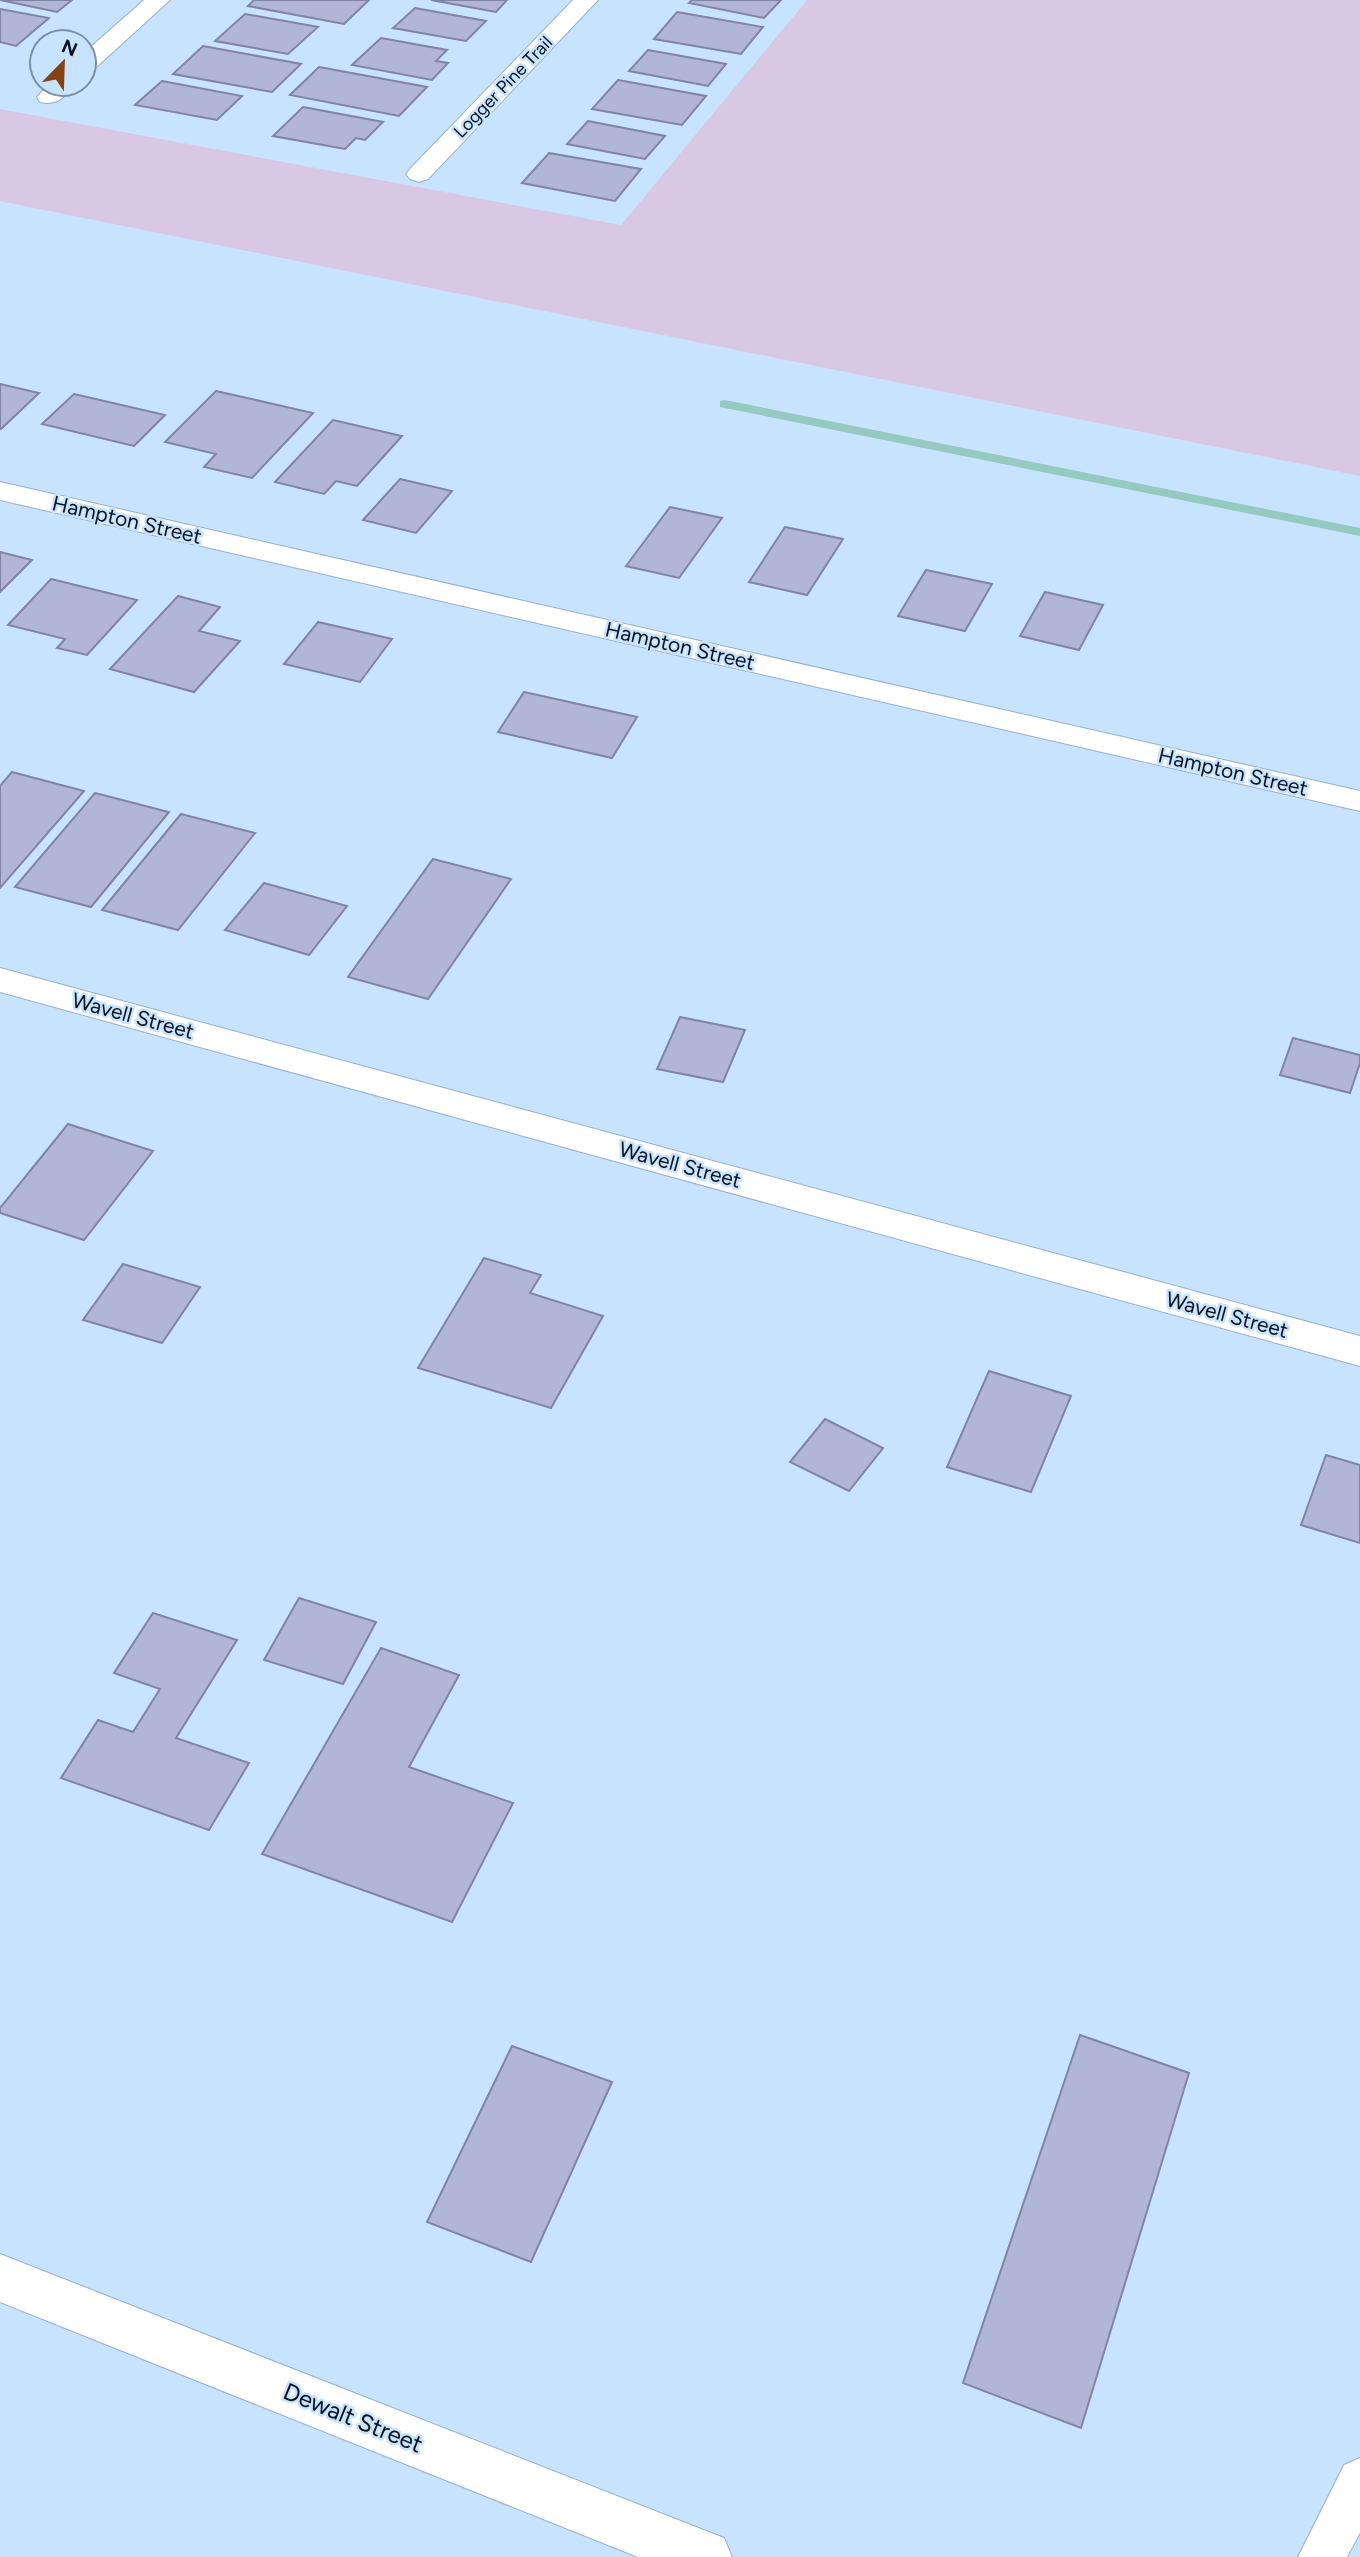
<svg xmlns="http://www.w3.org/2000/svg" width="1360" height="2557" viewBox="0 0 1360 2557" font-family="Figtree,sans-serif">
<rect width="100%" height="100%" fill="#c8e3fe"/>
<path fill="#d9c8e3" d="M807 0H1360V476L0 201V109L621 225Z"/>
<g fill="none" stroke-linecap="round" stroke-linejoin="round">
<path fill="#96cac1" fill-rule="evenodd" d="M725 400 1360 528V536L720 407V401Z"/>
</g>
<g fill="#b2b6d6" stroke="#8184a3" stroke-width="2">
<path d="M0 0H72L57 12Z"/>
<path d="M254 0H369L344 24 248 6Z"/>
<path d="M431 0H507L496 12Z"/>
<path d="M692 0H781L764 18 689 3Z"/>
<path d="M415 8 486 21 466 41 393 28Z"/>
<path d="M0 9 49 18 16 46 0 42Z"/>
<path d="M677 12 763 27 741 54 654 39Z"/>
<path d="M245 14 318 27 288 54 215 41Z"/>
<path d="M381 38 447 50 436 61 448 63 432 80 352 65Z"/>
<path d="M203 46 301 64 272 92 173 74Z"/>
<path d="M648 50 726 64 708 86 629 71Z"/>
<path d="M319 67 427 87 399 116 290 95Z"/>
<path d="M618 80 706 96 682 125 592 109Z"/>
<path d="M162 81 242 96 217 120 135 105Z"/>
<path d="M303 107 383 122 365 140 356 138 345 149 273 136Z"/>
<path d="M588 121 665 136 645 159 567 144Z"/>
<path d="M549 153 641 169 615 201 522 183Z"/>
<path d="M0 384 39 393 1 429 0 428Z"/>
<path d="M216 391 313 413 252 478 204 467 216 454 165 442Z"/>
<path d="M74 394 165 415 134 446 42 424Z"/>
<path d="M333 420 402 436 357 486 336 481 324 494 275 482Z"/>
<path d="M400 479 452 491 416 533 363 520Z"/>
<path d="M670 507 722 518 679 578 626 566Z"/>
<path d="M785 527 843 539 807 595 749 582Z"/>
<path d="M0 552 32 560 0 592Z"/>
<path d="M926 570 992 584 965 631 898 616Z"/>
<path d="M51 579 137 600 87 655 57 648 65 639 8 625Z"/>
<path d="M1045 592 1103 605 1079 650 1020 636Z"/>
<path d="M178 596 220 607 199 631 240 641 194 692 110 669Z"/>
<path d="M318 622 392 639 360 682 284 664Z"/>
<path d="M524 692 637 717 612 758 498 732Z"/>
<path d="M12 772 84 791 0 888V786Z"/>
<path d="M95 793 169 812 91 907 15 887Z"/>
<path d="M181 814 255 833 178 930 102 910Z"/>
<path d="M433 859 511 879 428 999 348 977Z"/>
<path d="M264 883 347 906 309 955 225 930Z"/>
<path d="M680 1017 745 1030 723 1082 657 1069Z"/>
<path d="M1293 1038 1360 1055V1063L1350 1093 1280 1075Z"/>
<path d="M68 1124 153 1151 84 1240 0 1213V1208Z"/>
<path d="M484 1258 541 1275 530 1293 603 1316 551 1408 418 1368Z"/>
<path d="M123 1264 200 1287 162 1343 83 1320Z"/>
<path d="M989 1371 1071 1396 1031 1492 947 1467Z"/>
<path d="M825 1419 883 1448 849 1491 790 1462Z"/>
<path d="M1326 1455 1360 1465V1543L1301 1525Z"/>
<path d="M299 1598 376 1622 343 1684 264 1660Z"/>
<path d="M153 1613 237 1640 176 1738 249 1763 209 1830 61 1778 98 1720 133 1732 160 1689 114 1673Z"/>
<path d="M381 1648 459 1675 409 1767 513 1803 452 1922 262 1854Z"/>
<path d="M1080 2035 1189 2073 1081 2428 963 2383Z"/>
<path d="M512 2046 612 2082 531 2262 427 2222Z"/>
</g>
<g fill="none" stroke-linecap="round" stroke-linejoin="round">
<defs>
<path id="service" d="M1360 2458V2533L1347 2557H1298L1344 2465Z"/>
<g id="minor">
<path d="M144 0H170L92 71 84 73V53Z"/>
<path d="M573 0H598L428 179 419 182 410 179 406 174 410 169Z"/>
<path d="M49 84H75C66 97 56 106 40 102L37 97Z"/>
<path d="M0 482 1360 791V811L0 500Z"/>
<path d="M0 968 1360 1336V1366L0 992Z"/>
<path d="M0 2254 724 2538 732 2557H638L0 2302Z"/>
</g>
</defs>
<use href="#service" stroke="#96b0ca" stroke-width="2"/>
<use href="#minor" stroke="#96b0ca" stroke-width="2"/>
<use href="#service" fill="#fff" fill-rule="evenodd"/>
<use href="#minor" fill="#fff" fill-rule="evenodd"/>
</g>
<g text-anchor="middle" stroke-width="5" stroke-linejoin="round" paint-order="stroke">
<g font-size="18" fill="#0b141d" stroke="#c8e3fe">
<text transform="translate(503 87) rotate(-46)" y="6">Logger Pine Trail</text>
</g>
<g font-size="21" fill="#0b141d" stroke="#c8e3fe">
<text transform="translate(127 520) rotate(13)" y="7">Hampton Street</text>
<text transform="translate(680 646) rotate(13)" y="7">Hampton Street</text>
<text transform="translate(1233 772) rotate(13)" y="7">Hampton Street</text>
<text transform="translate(133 1016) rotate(15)" y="7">Wavell Street</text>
<text transform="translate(680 1165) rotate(15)" y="7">Wavell Street</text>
<text transform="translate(1227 1315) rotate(15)" y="7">Wavell Street</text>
</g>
<g font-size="24" fill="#0b141d" stroke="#c8e3fe">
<text transform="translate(353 2418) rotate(22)" y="8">Dewalt Street</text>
</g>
</g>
<g transform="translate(63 63) rotate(23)"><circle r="33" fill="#c8e3fe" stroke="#7c90a4" stroke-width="2"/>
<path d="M0-5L12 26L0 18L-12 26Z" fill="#864215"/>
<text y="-10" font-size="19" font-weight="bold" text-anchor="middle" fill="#0b141d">N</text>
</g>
</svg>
